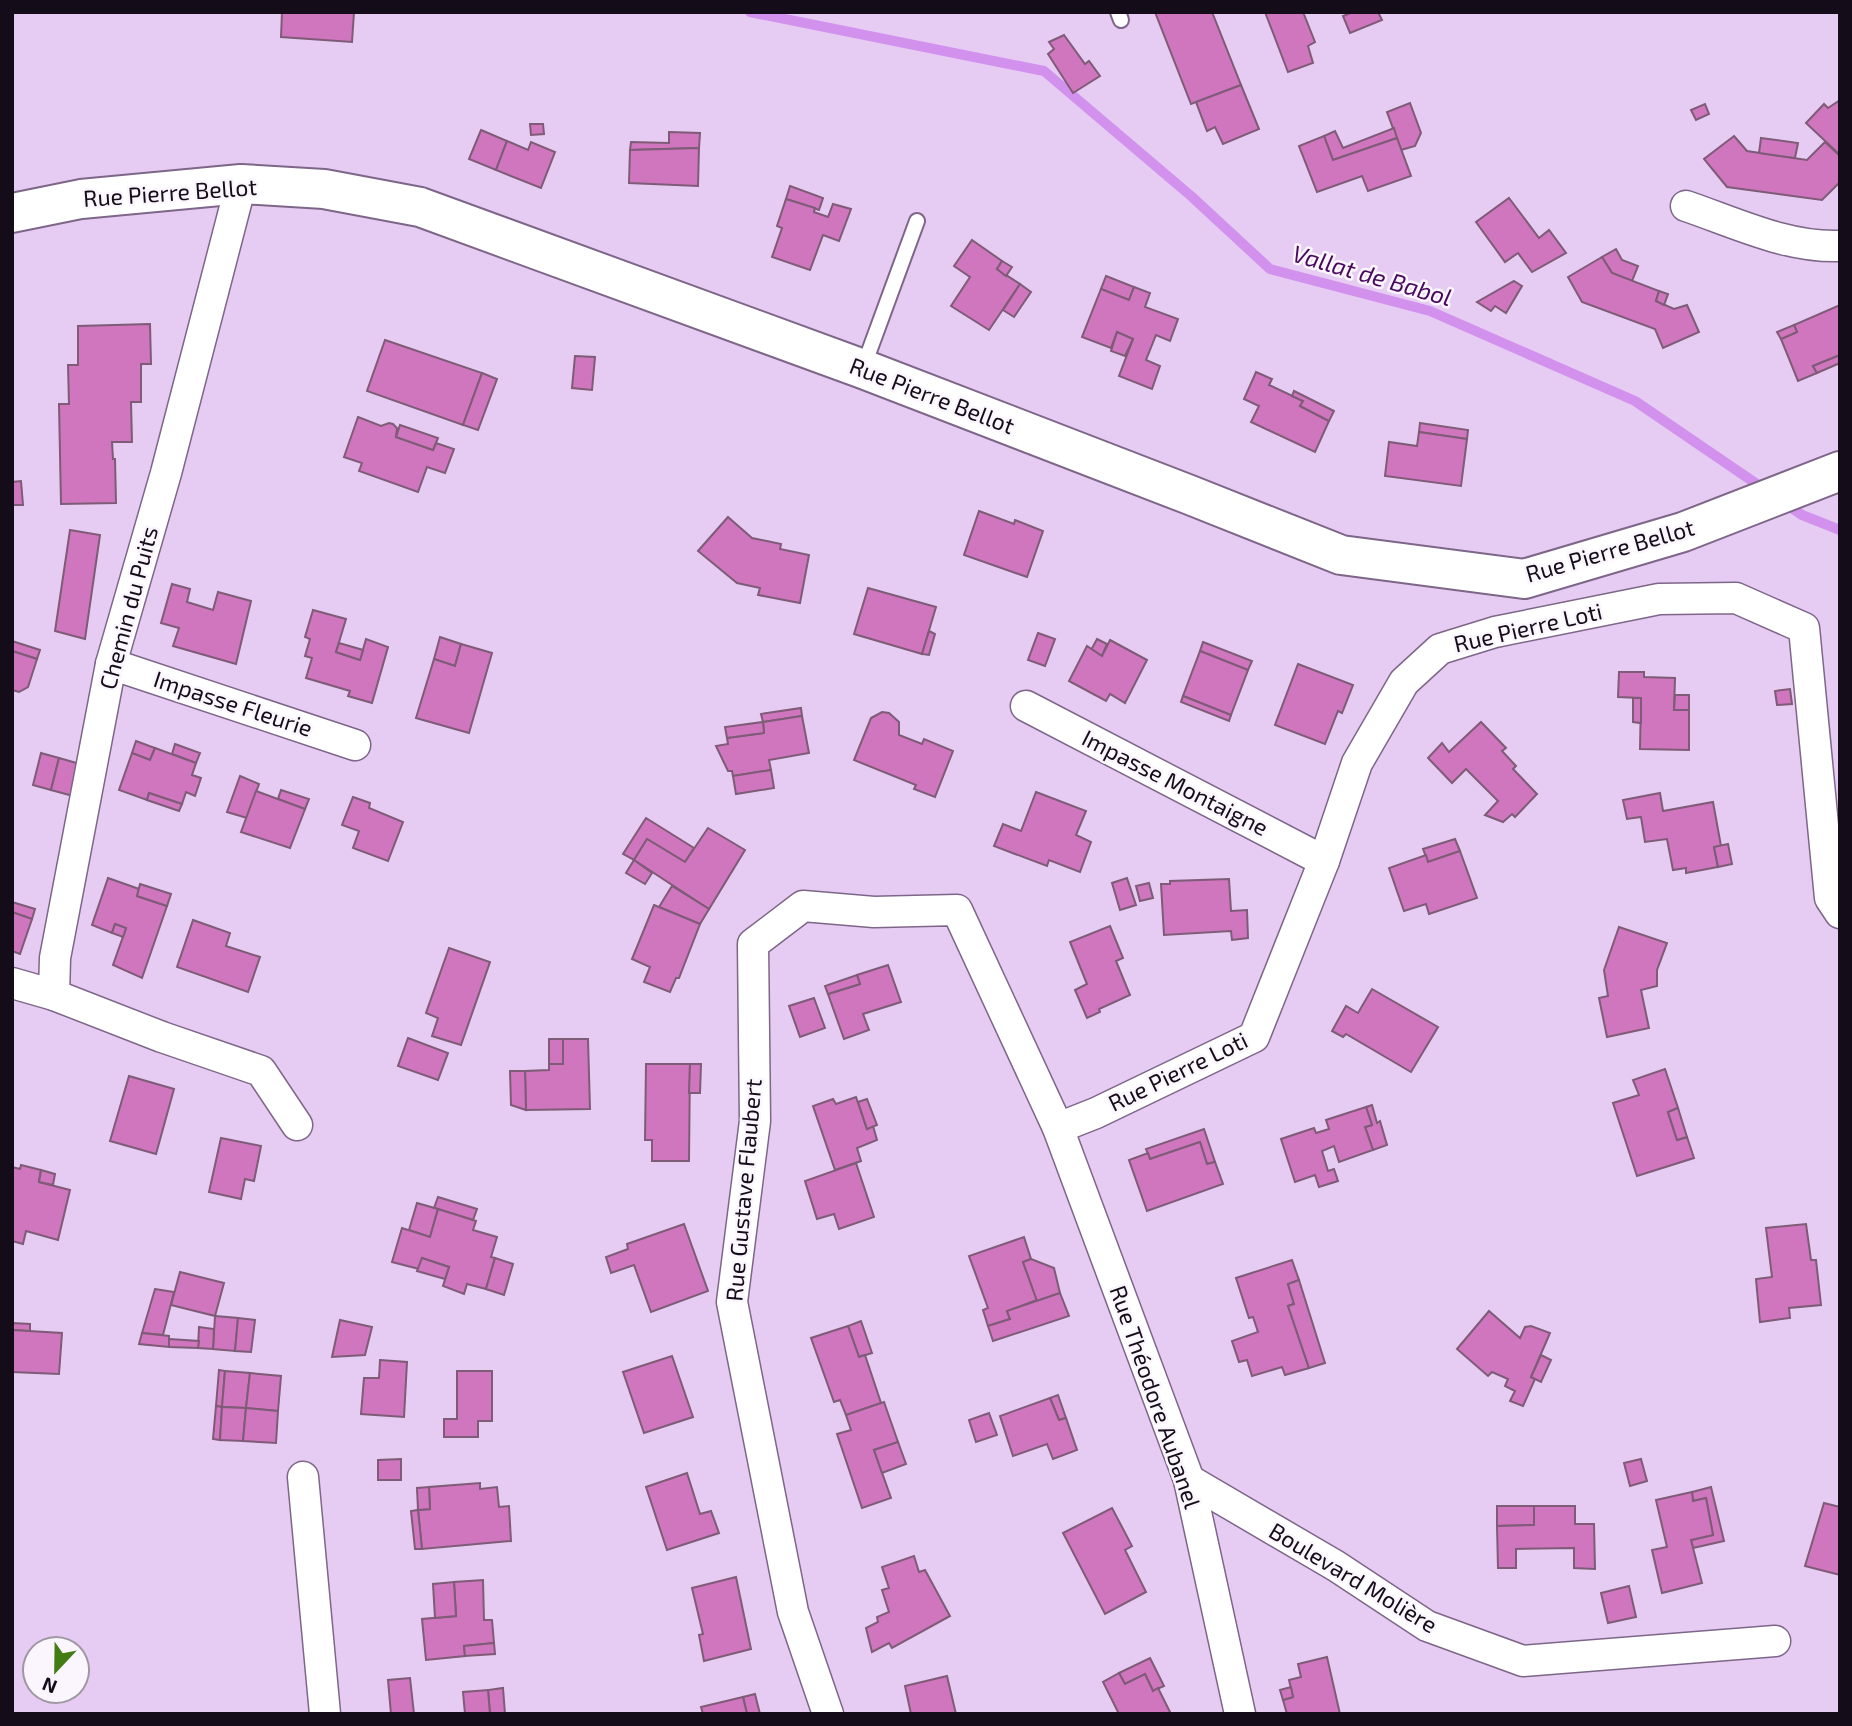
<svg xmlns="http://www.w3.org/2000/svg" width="1852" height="1726" viewBox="0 0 1852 1726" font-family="'Exo 2',sans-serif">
<rect width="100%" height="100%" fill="#e6ccf3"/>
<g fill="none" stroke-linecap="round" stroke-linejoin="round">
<g stroke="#d191ed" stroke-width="10">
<path d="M750 12 1044 71 1191 196 1270 269 1430 311 1635 401 1767 491"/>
<path d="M1783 502 1802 515 1840 530"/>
</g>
</g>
<g fill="#d076be" stroke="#7e5b76" stroke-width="2">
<path d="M282 12H354L352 42 281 37Z"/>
<path d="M1155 12H1212L1241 85 1191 104Z"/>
<path d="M1265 12H1303L1315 42 1308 46 1313 63 1288 72Z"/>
<path d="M1353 12H1378L1382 20 1350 33 1343 16Z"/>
<path d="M1064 35 1085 64 1089 61 1100 76 1073 93 1048 54 1054 49 1049 42Z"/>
<path d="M1241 85 1259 129 1223 144 1215 127 1207 131 1196 102Z"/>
<path d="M1840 100V155L1806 123 1824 104 1828 108Z"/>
<path d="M1410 103 1421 133 1415 146 1401 150 1387 112Z"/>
<path d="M1705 104 1709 114 1696 120 1691 110Z"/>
<path d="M530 124H543L544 134 531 135Z"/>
<path d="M1394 128 1397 138 1333 160 1324 136 1335 131 1343 148Z"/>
<path d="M481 130 507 141 496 170 469 159Z"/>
<path d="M669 132 700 133 699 148 630 150 631 142 669 143Z"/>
<path d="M1324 136 1333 160 1397 138 1411 176 1368 191 1362 176 1317 192 1299 146Z"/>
<path d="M1734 136 1747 151 1807 160 1825 142 1840 156V182L1822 200 1727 187 1704 159Z"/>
<path d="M1761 138 1798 143 1795 158 1759 153Z"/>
<path d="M507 141 528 150 531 142 555 152 541 188 496 170Z"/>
<path d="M699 148 698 186 629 183 630 150Z"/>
<path d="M790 186 823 198 819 210 786 199Z"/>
<path d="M1509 198 1539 238 1549 230 1566 253 1532 272 1518 253 1505 262 1476 222Z"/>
<path d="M786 199 815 208 814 212 828 217 833 204 851 209 839 241 823 235 810 270 772 257 782 228 777 226Z"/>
<path d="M972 240 1002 261 997 269 1020 284 989 330 951 306 970 277 954 266Z"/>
<path d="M1616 249 1622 260 1638 266 1632 281 1612 273 1602 257Z"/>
<path d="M1602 257 1612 273 1659 291 1656 301 1674 309 1687 305 1699 332 1663 348 1655 329 1582 302 1568 277Z"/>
<path d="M1002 261 1012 267 1006 276 997 269Z"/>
<path d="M1106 276 1134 287 1129 300 1101 289Z"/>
<path d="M1514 281 1522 286 1506 313 1495 306 1491 311 1477 302Z"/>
<path d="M1020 284 1031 292 1014 317 1003 310Z"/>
<path d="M1134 287 1150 293 1145 307 1178 319 1170 341 1156 335 1146 360 1160 366 1152 389 1119 376 1133 339 1117 332 1111 348 1082 337 1101 289 1129 300Z"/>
<path d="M1659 291 1668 294 1664 305 1656 301Z"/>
<path d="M1840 305V355L1813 366 1817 373 1798 381 1781 339 1797 332 1794 325Z"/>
<path d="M150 324 151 364H141V402H131L132 442H112L113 459H115L116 503 61 504 59 404H69L68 365H78V326Z"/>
<path d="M1794 325 1797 332 1781 339 1777 332Z"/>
<path d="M1117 332 1133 339 1125 356 1111 351Z"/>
<path d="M385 340 482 373 463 425 367 391Z"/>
<path d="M1840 355V363L1817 373 1813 366Z"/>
<path d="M575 356 595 357 592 390 572 388Z"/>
<path d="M1256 372 1272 379 1269 385 1303 401 1300 406 1329 421 1315 452 1251 422 1259 406 1244 399Z"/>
<path d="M482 373 497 379 478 430 463 425Z"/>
<path d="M1294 391 1334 411 1329 421 1300 406 1303 401 1292 396Z"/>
<path d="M358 417 381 426 389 423 393 424 397 428 396 437 433 450 436 443 454 449 445 473 427 467 418 492 359 471 362 463 344 457Z"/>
<path d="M1420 423 1468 430 1467 439 1419 432Z"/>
<path d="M400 425 438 438 433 450 396 437Z"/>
<path d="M1419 432 1467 439 1461 486 1385 476 1389 442 1417 446Z"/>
<path d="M21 481 23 505H12V482Z"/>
<path d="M979 511 1014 524 1015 520 1043 531 1027 577 964 555Z"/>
<path d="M728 517 752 538 781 544 780 549 809 555 800 603 758 595 760 588 737 583 698 551Z"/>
<path d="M70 530 100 535 85 639 55 631Z"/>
<path d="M172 584 190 589 187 602 213 610 218 592 251 601 236 664 173 646 179 628 161 623Z"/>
<path d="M868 588 936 607 922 654 854 634Z"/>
<path d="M313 610 346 619 336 652 360 660 366 639 388 647 372 703 348 696 350 691 306 678 312 658 305 656 310 639 305 637Z"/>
<path d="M929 631 935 634 929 655 922 654Z"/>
<path d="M1038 633 1055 639 1045 666 1028 660Z"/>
<path d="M440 637 461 644 455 666 434 659Z"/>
<path d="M1097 639 1107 644 1102 656 1091 650Z"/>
<path d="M1110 640 1147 660 1125 703 1110 694 1106 701 1069 681 1087 646 1102 656Z"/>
<path d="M12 641 40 650 37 659 12 651Z"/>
<path d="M1203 642 1252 661 1248 670 1200 651Z"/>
<path d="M339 643 363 650 360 660 336 652Z"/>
<path d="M461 644 492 653 469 733 416 718 434 659 455 666Z"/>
<path d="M12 651 37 659 28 687 19 692 12 690Z"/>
<path d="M1200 651 1248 670 1231 715 1183 696Z"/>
<path d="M1298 664 1353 685 1342 713 1338 711 1325 744 1275 725Z"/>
<path d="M1619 672H1644V677L1675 678 1674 710H1689V750L1640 749 1641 698 1618 697Z"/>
<path d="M1790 689 1792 704 1777 705 1775 691Z"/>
<path d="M1675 695H1689V710H1674Z"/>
<path d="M1183 696 1231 715 1229 721 1181 702Z"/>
<path d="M1633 698H1641V723L1633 722Z"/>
<path d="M801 708 802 716 763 722 761 714Z"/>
<path d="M882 712 889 713 899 722V735L922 744 924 739 953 751 935 797 914 789 916 785 854 760 871 718Z"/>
<path d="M802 716 809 753 769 760 771 770 733 776 732 771H728L716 746 728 744 727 738 764 733 763 722Z"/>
<path d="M763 722 764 733 727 738 725 727Z"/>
<path d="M1481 722 1506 748 1502 751 1516 766 1513 769 1537 794 1515 817 1512 814 1503 822 1485 815 1498 801 1466 769 1452 783 1428 758 1442 743 1449 752Z"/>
<path d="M136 741 155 748 150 760 132 753Z"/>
<path d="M175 744 200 753 196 763 172 754Z"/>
<path d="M155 748 196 763 192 775 201 778 195 796 186 792 182 804 149 793 147 800 119 790 132 753 150 760Z"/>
<path d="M41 753 59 758 51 790 33 785Z"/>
<path d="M59 758 80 764 73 796 51 790Z"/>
<path d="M771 770 774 788 736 794 733 776Z"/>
<path d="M240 776 259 784 247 818 227 812Z"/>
<path d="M281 790 309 799 305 809 278 799Z"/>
<path d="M256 791 305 809 290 848 241 832Z"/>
<path d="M1036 792 1086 811 1076 835 1091 842 1080 872 1049 860 1047 866 994 846 1003 824 1021 831Z"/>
<path d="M149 793 182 804 179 811 147 800Z"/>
<path d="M1660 793 1663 811 1713 802 1721 846 1714 847 1718 867 1686 873V868L1673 870 1667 839 1645 842 1641 817 1627 819 1623 800Z"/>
<path d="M353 797 370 803 369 808 403 822 388 861 353 848 359 831 342 825Z"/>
<path d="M646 818 694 848 685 862 647 839 634 860 623 854Z"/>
<path d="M708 828 745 850 709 909 634 860 647 839 685 862Z"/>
<path d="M1455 839 1460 851 1428 862 1423 849Z"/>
<path d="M1728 844 1732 864 1718 867 1714 847Z"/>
<path d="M1460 851 1477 898 1429 914 1426 904 1404 911 1389 868 1426 855 1428 862Z"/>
<path d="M634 860 652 873 645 884 626 873Z"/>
<path d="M108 878 139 889 137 896 167 906 142 978 113 965 126 928 115 924 112 933 92 925Z"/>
<path d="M1127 878 1136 905 1120 910 1112 883Z"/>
<path d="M1229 879 1231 911 1247 910 1248 938 1232 940 1231 931 1164 935 1161 884H1170V881Z"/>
<path d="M1149 883 1153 898 1140 901 1136 886Z"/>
<path d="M140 884 171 894 167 906 137 896Z"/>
<path d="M672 886 709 909 700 924 659 907Z"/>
<path d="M12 902 35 909 32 919 12 912Z"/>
<path d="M654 905 700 924 679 978H676L670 992 644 982 650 967 632 959Z"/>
<path d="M12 912 32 919 20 954 12 951Z"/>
<path d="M193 920 230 933 226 946 260 957 248 992 177 967Z"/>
<path d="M115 924 126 928 123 937 112 933Z"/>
<path d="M1110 926 1123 958 1116 961 1130 995 1099 1009 1100 1012 1087 1018 1075 990 1087 984 1070 942Z"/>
<path d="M1619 927 1667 943 1657 970V986L1641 990 1649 1028 1607 1037 1599 998 1608 996 1604 970Z"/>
<path d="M449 948 490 962 461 1045 432 1036 438 1018 426 1013Z"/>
<path d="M888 965 901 1002 863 1014 869 1030 844 1039 828 994 860 984 857 975Z"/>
<path d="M857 975 860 984 828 994 825 986Z"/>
<path d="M1372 989 1438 1027 1411 1072 1346 1034 1343 1037 1332 1031 1346 1006 1358 1013Z"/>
<path d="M814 998 825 1028 800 1037 789 1006Z"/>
<path d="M408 1038 448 1053 438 1080 398 1066Z"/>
<rect x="549" y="1039" width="14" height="25"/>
<path d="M563 1039H588L590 1109 526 1110 525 1071 549 1070V1064H563Z"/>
<path d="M646 1064H690L689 1161H652V1140H645Z"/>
<path d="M690 1064H701L700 1093H689Z"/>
<path d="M1665 1069 1678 1108 1668 1112 1677 1140 1687 1137 1694 1158 1637 1176 1613 1103 1639 1095 1633 1080Z"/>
<path d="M510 1071H525L526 1110 511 1105Z"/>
<path d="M129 1076 174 1089 156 1154 110 1141Z"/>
<path d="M856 1097 867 1129 873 1126 877 1140 857 1148 861 1161 835 1170 813 1106 833 1099 836 1104Z"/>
<path d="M867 1099 877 1125 867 1129 858 1102Z"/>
<path d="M1372 1105 1377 1123 1380 1121 1387 1145 1373 1150 1365 1127 1372 1125 1366 1107Z"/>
<path d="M1366 1107 1372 1125 1365 1127 1373 1150 1339 1162 1334 1146 1322 1151 1328 1171 1334 1169 1338 1181 1319 1187 1315 1175 1295 1182 1281 1139 1314 1128 1316 1133 1329 1129 1326 1120Z"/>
<path d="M1678 1108 1687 1137 1677 1140 1668 1112Z"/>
<path d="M1204 1129 1215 1162 1207 1164 1200 1142 1150 1159 1146 1149Z"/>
<path d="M221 1138 261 1146 254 1181 245 1179 241 1199 209 1192Z"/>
<path d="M1200 1142 1207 1164 1215 1162 1223 1184 1147 1211 1129 1160 1148 1153 1150 1159Z"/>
<path d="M856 1163 874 1217 839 1229 834 1214 817 1219 805 1181Z"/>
<path d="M21 1165 41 1170 39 1182 70 1190 58 1240 26 1231 23 1244 12 1241V1167L20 1169Z"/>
<path d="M41 1170 55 1174 53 1185 39 1182Z"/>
<path d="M438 1197 477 1209 473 1220 434 1208Z"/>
<path d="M417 1203 438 1209 430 1237 409 1230Z"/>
<path d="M438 1209 476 1221 473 1230 497 1237 491 1257 495 1258 486 1289 467 1284 464 1294 443 1286 449 1267 422 1258 419 1269 392 1262 402 1228 430 1237Z"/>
<path d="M684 1224 708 1291 651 1312 634 1265 611 1273 606 1257 628 1249 627 1244Z"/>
<path d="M1806 1224 1811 1260H1816L1821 1305 1789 1308 1790 1318 1760 1322 1756 1279 1772 1277 1766 1228Z"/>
<path d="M1024 1237 1031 1259 1023 1262 1037 1300 1007 1311 1010 1319 988 1326 983 1310 988 1308 969 1256Z"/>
<path d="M422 1258 449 1267 445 1279 417 1271Z"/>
<path d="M495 1258 513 1264 504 1295 486 1289Z"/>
<path d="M1031 1259 1054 1268 1060 1293 1037 1301 1023 1262Z"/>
<path d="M1292 1260 1299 1280 1288 1284 1294 1304 1288 1306 1309 1368 1285 1375 1282 1367 1252 1376 1247 1360 1239 1362 1232 1341 1258 1332 1253 1317 1249 1318 1236 1278Z"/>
<path d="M180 1272 224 1283 215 1316 171 1305Z"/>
<path d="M1299 1280 1325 1363 1309 1368 1288 1306 1294 1304 1288 1284Z"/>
<path d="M155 1289 174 1292 163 1335 142 1333Z"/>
<path d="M1060 1293 1069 1316 993 1341 988 1326 1010 1319 1007 1311Z"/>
<path d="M1489 1311 1520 1338 1525 1327 1531 1326 1550 1333 1531 1377 1535 1379 1523 1406 1510 1401 1515 1391 1505 1386 1508 1379 1492 1372 1488 1376 1457 1349Z"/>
<path d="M215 1316 238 1318 235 1351 213 1349Z"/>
<path d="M238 1318 255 1320 251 1352 235 1351Z"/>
<path d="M340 1320 372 1327 365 1355 332 1357Z"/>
<path d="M861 1321 872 1353 859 1357 848 1326Z"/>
<path d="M12 1323 30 1324V1331L12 1330Z"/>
<path d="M848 1326 859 1357 865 1355 881 1403 846 1415 840 1400 834 1402 811 1338Z"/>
<path d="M199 1327 214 1329 213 1349 198 1348Z"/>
<path d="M12 1330 62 1333 59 1374 12 1372Z"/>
<path d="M142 1333 169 1336V1347L139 1344Z"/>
<path d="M169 1339 199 1341 198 1348 169 1347Z"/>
<path d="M1541 1355 1551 1360 1541 1382 1531 1377Z"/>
<path d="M672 1356 693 1417 644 1433 623 1372Z"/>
<path d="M380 1360 407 1362 404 1417 361 1414 364 1378H379Z"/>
<path d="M219 1370 225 1371 222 1407 216 1406Z"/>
<path d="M225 1371 250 1373 246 1408 222 1407Z"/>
<path d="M457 1371H492V1421H478V1437H444V1419H457Z"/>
<path d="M250 1373 281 1376 278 1411 246 1408Z"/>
<path d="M1058 1395 1066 1418 1059 1420 1050 1398Z"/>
<path d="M1050 1398 1059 1420 1066 1418 1077 1450 1053 1459 1047 1444 1013 1456 1000 1416Z"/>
<path d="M884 1402 898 1442 874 1450 891 1498 862 1508 837 1434 851 1430 846 1415Z"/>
<path d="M216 1406 222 1407 220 1440 213 1439Z"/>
<path d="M222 1407 246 1408 243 1441 220 1440Z"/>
<path d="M246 1408 278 1411 276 1443 243 1441Z"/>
<path d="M989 1413 997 1435 976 1442 969 1420Z"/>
<path d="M898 1442 906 1464 882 1473 874 1450Z"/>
<path d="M401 1459V1480H378V1460Z"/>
<path d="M1641 1459 1647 1481 1630 1486 1624 1463Z"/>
<path d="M687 1473 700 1514 711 1511 719 1533 667 1550 646 1487Z"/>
<path d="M480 1483V1489L497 1487 499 1507 509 1506 511 1541 422 1549 418 1510 430 1509 429 1487Z"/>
<path d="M429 1487 430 1509 418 1510 417 1488Z"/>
<path d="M1711 1487 1724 1541 1693 1548 1691 1540 1713 1535 1706 1498 1693 1501 1692 1492Z"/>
<path d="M1692 1492 1693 1501 1706 1498 1713 1535 1691 1540 1702 1583 1662 1593 1652 1550 1667 1547 1656 1500Z"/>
<path d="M1824 1503 1840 1507V1575L1805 1566Z"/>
<path d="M1497 1506H1534V1525L1497 1526Z"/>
<path d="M1534 1506H1575V1524H1594L1595 1569 1574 1568V1548L1516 1549V1568H1498L1497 1526 1534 1525Z"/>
<path d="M1112 1508 1132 1546 1125 1550 1146 1592 1105 1614 1063 1533Z"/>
<path d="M418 1510 422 1549H415L411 1511Z"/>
<path d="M914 1556 919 1572 925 1570 950 1616 892 1648 889 1643 872 1652 866 1628 878 1622 877 1617 889 1612 882 1590 889 1588 882 1567Z"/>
<path d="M736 1577 751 1649 704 1661 699 1635 703 1634 692 1588Z"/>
<path d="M483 1580 484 1620H492L494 1643 464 1646 465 1656 426 1660 422 1619 456 1616 454 1582Z"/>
<path d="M454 1582 456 1616 435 1618 433 1584Z"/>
<path d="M1629 1586 1636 1617 1608 1623 1601 1593Z"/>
<path d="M494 1643 495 1654 465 1656 464 1646Z"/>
<path d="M1327 1657 1340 1714H1287L1283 1700 1293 1697 1289 1680 1301 1677 1298 1664Z"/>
<path d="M1150 1658 1164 1686 1153 1691 1145 1674 1125 1684 1119 1673Z"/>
<path d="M1119 1673 1125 1684 1145 1674 1153 1691 1158 1688 1171 1714H1119L1103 1682Z"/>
<path d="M947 1676 956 1714H911L905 1686Z"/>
<path d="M410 1678 414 1714H391L388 1680Z"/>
<path d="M1291 1687 1293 1697 1283 1700 1280 1690Z"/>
<path d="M503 1688 505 1714H490L488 1690Z"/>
<path d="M488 1690 490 1714H465L463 1692Z"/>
<path d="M755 1694 760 1714H747L743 1697Z"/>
<path d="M743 1697 747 1714H703L701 1707Z"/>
</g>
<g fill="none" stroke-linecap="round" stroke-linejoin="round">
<defs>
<g id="lane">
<path d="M1118 12 1121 20"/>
<path d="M863 368 917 221"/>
</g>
<g id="street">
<path d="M1686 206C1736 223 1787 248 1840 246"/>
<path d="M111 664 355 745"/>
<path d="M1026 706 1324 861"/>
<path d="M12 983 54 995 55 958 111 664 166 473 241 184"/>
<path d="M54 995 162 1037 261 1071 297 1125"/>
<path d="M1058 1128 1096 1113 1254 1037 1324 861 1357 763 1404 682 1440 649 1495 632 1659 599 1736 598 1804 628 1830 898 1840 913"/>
<path d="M303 1477 325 1714"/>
<path d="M1189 1480 1336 1566 1427 1626 1523 1661 1775 1641"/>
<path d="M828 1714 793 1612 732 1302 755 1121 753 944 803 906 874 912 957 910 1058 1128 1189 1480 1240 1714"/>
</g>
<path id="secondary" d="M12 213 81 199 241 184 324 189 420 207 863 369 1190 495 1341 555 1524 579 1683 532 1840 471"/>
</defs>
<use href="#lane" stroke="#7d6688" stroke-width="18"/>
<use href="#street" stroke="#7d6688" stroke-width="33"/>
<use href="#secondary" stroke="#7d6688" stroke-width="42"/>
<use href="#lane" stroke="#fff" stroke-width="14"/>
<use href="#street" stroke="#fff" stroke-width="30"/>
<use href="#secondary" stroke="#fff" stroke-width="38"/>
</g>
<g text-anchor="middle" stroke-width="5" stroke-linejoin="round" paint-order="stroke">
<g font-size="23" fill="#150c19" stroke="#fbf6fe">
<text transform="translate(170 193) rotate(-4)" y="8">Rue Pierre Bellot</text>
<text transform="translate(932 396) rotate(21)" y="8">Rue Pierre Bellot</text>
<text transform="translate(1610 551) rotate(-16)" y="8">Rue Pierre Bellot</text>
<text transform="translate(129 608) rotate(-75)" y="8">Chemin du Puits</text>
<text transform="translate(1528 628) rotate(-13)" y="8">Rue Pierre Loti</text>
<text transform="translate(233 704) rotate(18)" y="8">Impasse Fleurie</text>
<text transform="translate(1175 783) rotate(27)" y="8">Impasse Montaigne</text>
<text transform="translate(1178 1072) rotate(-26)" y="8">Rue Pierre Loti</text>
<text transform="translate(744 1190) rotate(-85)" y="8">Rue Gustave Flaubert</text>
<text transform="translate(1155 1397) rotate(71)" y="8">Rue Théodore Aubanel</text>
<text transform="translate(1353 1578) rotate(31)" y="8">Boulevard Molière</text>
</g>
<g font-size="24" font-style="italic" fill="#48085d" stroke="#fbf6fe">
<text transform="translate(1372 276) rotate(16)" y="8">Vallat de Babol</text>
</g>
</g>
<rect width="1852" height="1726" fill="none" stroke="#150c19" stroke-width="28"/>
<g transform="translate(56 1670) rotate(202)"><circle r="33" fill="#fbf6fe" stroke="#9f98a2" stroke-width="2"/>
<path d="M0-5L12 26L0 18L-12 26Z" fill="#437c13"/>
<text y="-10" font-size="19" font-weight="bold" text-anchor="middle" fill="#150c19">N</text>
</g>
</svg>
